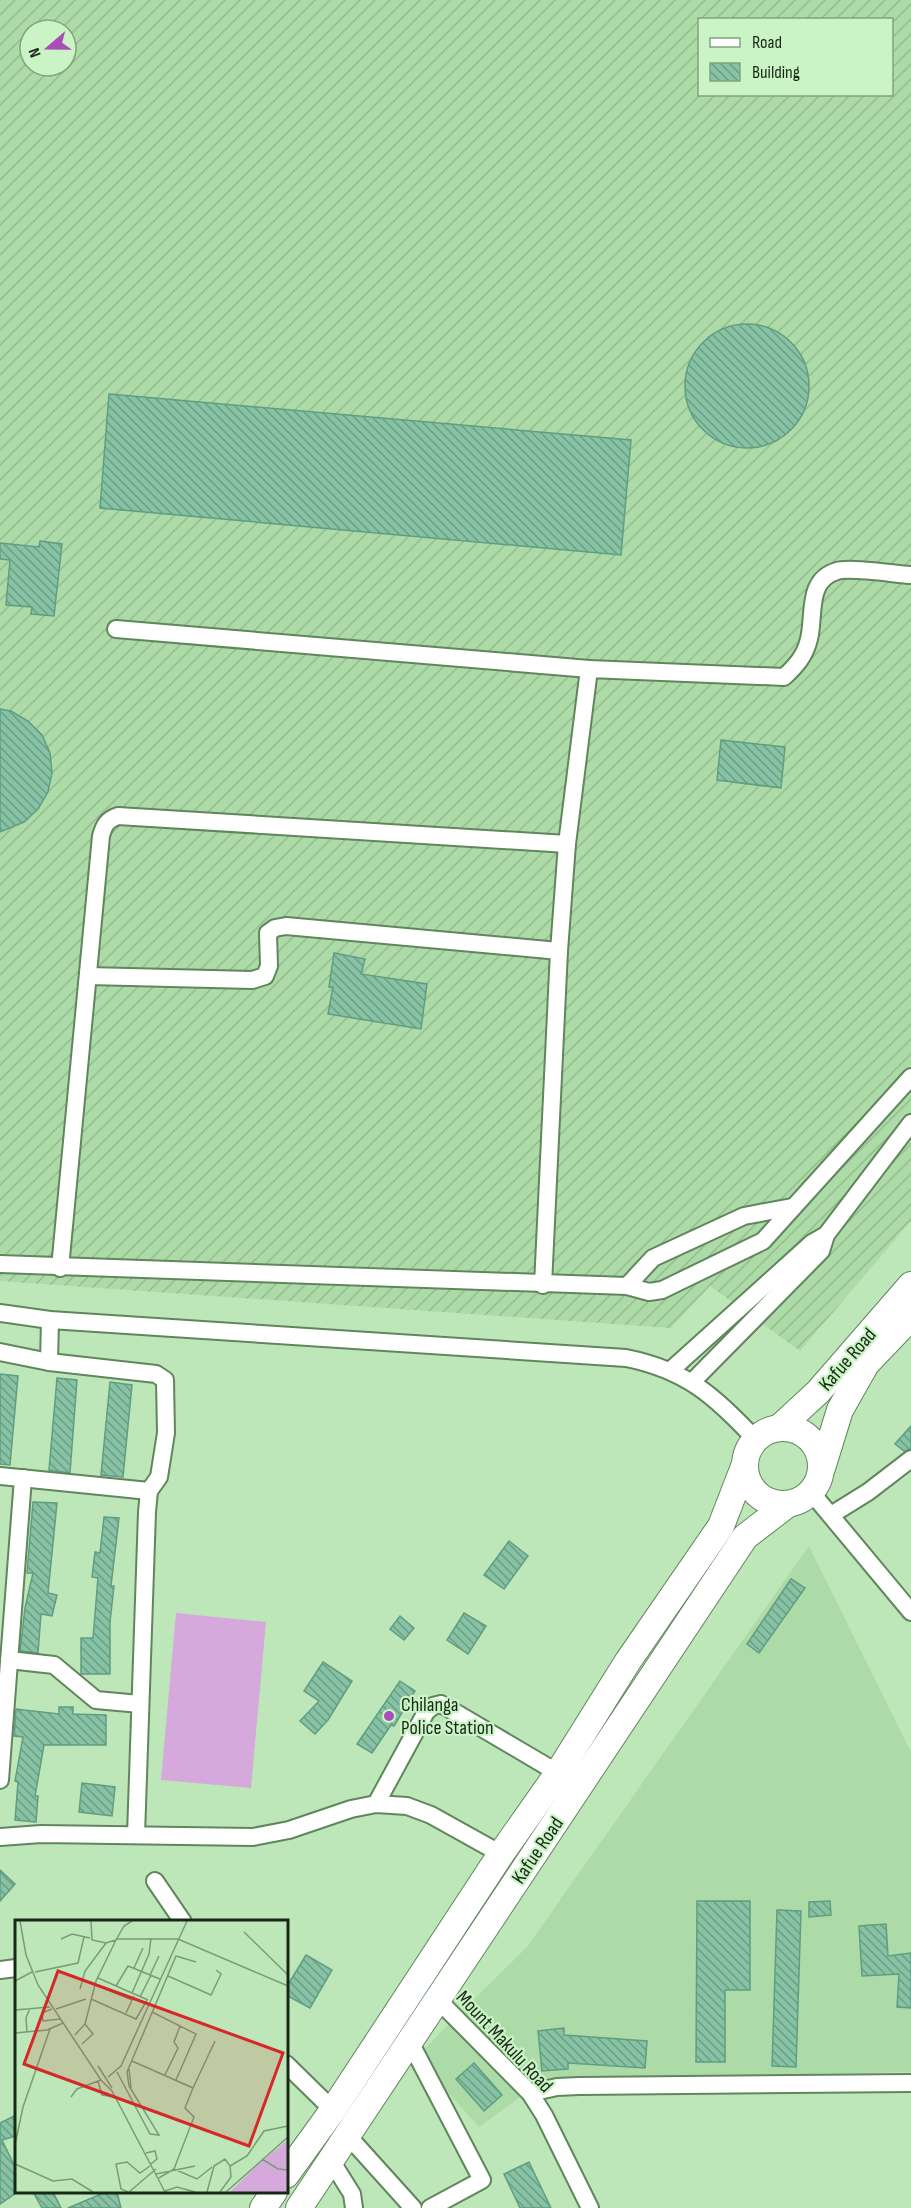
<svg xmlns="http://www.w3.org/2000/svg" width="911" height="2208" viewBox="0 0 911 2208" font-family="'Sofia Sans Condensed',sans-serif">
<defs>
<pattern id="industrial-furrows" width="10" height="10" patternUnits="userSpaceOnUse" patternTransform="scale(1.5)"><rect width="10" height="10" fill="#addba7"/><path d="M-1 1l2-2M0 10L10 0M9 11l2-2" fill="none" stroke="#94bc8f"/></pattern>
<pattern id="building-back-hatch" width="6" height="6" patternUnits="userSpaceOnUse" patternTransform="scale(1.5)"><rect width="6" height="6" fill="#86c3a4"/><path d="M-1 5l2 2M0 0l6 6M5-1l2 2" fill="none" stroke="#6d9e85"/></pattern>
</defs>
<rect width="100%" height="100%" fill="#bde7b8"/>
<path fill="#addba7" d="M809 1546 911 1752V2072L545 2079 479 2127 416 2057 527 1947Z"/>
<path fill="url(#industrial-furrows)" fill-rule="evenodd" d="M0 0H911V1221L800 1351 710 1286 671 1328 0 1281ZM700 20H892V94H700ZM30 30H66V66H30Z"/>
<path fill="#d6a9dd" d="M176 1613 266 1622 251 1788 161 1780Z"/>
<g fill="url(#building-back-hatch)" stroke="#619d80" stroke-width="1.5">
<circle cx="747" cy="386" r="62"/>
<path d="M109 394 631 440 621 555 100 508Z"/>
<path d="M40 541 62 544 54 616 31 614 32 607 6 605 10 560 0 559V543L39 547Z"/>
<path d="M0 709 11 711 28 721 42 735 50 753 52 773 48 792 38 809 24 822 0 832Z"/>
<path d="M721 740 785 747 781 788 717 780Z"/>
<path d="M334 953 365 959 361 974 427 984 421 1029 328 1014 333 987H329Z"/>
<path d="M0 1374 18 1376 10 1465 0 1464Z"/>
<path d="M57 1378 77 1380 70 1473 49 1470Z"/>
<path d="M110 1382 132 1385 123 1477 101 1475Z"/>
<path d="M911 1426V1449L904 1451 895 1444Z"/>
<path d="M33 1502 57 1503 48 1593 57 1595 52 1616 41 1614 38 1653 20 1651 25 1608 33 1573H27Z"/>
<path d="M104 1517 119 1518 111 1586H114L110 1622V1674H81V1638H93L98 1578 92 1577 95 1552 100 1553Z"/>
<path d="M509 1541 528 1556 504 1589 484 1575Z"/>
<path d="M791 1579 805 1588 759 1653 747 1644Z"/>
<path d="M464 1613 486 1626 468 1654 447 1640Z"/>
<path d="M400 1616 414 1628 404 1640 390 1629Z"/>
<path d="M323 1662 352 1681 328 1720 315 1734 300 1721 319 1701 304 1691Z"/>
<path d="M400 1681 415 1691 394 1726 391 1725 372 1753 357 1744Z"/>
<path d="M59 1707H73V1714L106 1715V1745H44L35 1796H38L36 1822 15 1820 18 1782 15 1781 23 1737 14 1736 16 1709 59 1714Z"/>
<path d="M82 1783 115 1787 112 1816 79 1812Z"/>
<path d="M0 1870 15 1884 0 1901Z"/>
<path d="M697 1901H750V1990H725V2062H696Z"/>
<path d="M830 1901 831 1915 809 1917V1902Z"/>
<path d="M777 1910 801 1911 796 2067 772 2066Z"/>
<path d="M886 1924 888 1956 911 1953V2008L897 2007 899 1974 862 1976 859 1926Z"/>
<path d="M306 1955 332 1970 310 2008 286 1995V1988Z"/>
<path d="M564 2028V2035L647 2041 645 2068 568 2063V2069L542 2071 538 2031Z"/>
<path d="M474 2063 502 2095 484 2111 456 2079Z"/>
<path d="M16 2115V2136L2 2140 16 2169V2193L0 2204V2123Z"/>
<path d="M529 2162 551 2208H520L504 2174Z"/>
<path d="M33 2192H53L61 2208H42Z"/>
<path d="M106 2192H117L121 2208H68Z"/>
</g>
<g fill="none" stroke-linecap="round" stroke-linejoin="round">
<defs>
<g id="minor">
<path d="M116 629 589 669"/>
<path d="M88 976 252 980 265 976 269 966 268 933 275 928 286 926 559 951"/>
<path d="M0 1264 627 1286 649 1292 662 1290 763 1241 911 1077"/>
<path d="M60 1268 101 836C104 825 107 820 118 816L567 844"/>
<path d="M543 1285 559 951 567 844 589 669 784 677C796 666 805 656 809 639 815 615 806 580 837 571 850 567 895 574 911 575"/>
<path d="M627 1286 653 1258 744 1216 792 1207"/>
<path d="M0 1313 50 1320 626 1358C686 1370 715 1396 756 1440"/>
<path d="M0 1352 49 1362 156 1374 165 1380 166 1433 159 1477 149 1491 147 1512 136 1835"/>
<path d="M49 1362 50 1320"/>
<path d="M671 1370 812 1243 826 1235"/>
<path d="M693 1381 821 1251 826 1235 911 1123"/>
<path d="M0 1476 149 1491"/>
<path d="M811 1492 911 1612"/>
<path d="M831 1515 868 1492 911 1459"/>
<path d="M9 1660 54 1665 96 1700 140 1704"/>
<path d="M0 1780 23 1478"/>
<path d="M376 1804 426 1712 433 1706 441 1704 558 1773"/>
<path d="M0 1837 41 1834 253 1837 289 1830 351 1809 376 1804 407 1806 431 1815 501 1854"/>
<path d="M155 1881 183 1922"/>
<path d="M0 1970 16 1968"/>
<path d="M438 2000 530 2093 544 2115 590 2208"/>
<path d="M410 2042 482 2180 430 2208"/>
<path d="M286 2064 333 2110"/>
<path d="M530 2093 557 2087 579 2086 911 2083"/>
<path d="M349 2137 413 2208"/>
<path d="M332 2162 352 2194 354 2208"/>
</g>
<g id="highway">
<path d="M779 1428 818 1392 911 1285"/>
<circle cx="783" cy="1466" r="38"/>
<path d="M822 1468 840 1410 866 1364 911 1317"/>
<path d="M286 2175 333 2110 501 1854 558 1773 628 1661 721 1526 745 1464"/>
<path d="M263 2208 274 2192"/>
<path d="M299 2208 745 1537 788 1504"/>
</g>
</defs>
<use href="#minor" stroke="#60865c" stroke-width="20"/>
<use href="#highway" stroke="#60865c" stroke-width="28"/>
<use href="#minor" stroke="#fff" stroke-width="16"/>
<use href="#highway" stroke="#fff" stroke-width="26"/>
</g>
<circle fill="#a94db8" stroke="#caf4c5" stroke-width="2" cx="389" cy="1716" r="6"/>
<g text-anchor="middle" stroke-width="4.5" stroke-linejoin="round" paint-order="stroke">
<g font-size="20" fill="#182817" stroke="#caf4c5">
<text transform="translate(847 1359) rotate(-49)" y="7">Kafue Road</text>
<text transform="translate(537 1850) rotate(-56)" y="7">Kafue Road</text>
<text transform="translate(505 2041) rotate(47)" y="7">Mount Makulu Road</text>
</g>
<g font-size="20" fill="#182817" stroke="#caf4c5" text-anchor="start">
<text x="401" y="1711">Chilanga<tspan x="401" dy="23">Police Station</tspan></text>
</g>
</g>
<g transform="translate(15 1920)">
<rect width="273" height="273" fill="#bde7b8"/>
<path d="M273 220V272H215L246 242Z" fill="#d6a9dd"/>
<path fill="none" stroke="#7b9b78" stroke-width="1.5" d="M5 1 11 35 23 65 86 160 97 171 150 272M76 1 77 20 91 23 101 20M229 12 273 55M46 19 57 14 75 18M102 19H163L273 66M119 48 128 28M20 52 63 43 69 17M135 55 144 36M153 56 196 75 206 54 201 50M83 58 133 80M0 61 17 52M81 65 117 80M101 66 113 46 145 59M65 69 70 51 91 23M117 73 134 34 136 18M125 77 136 55M76 79 121 99 132 80M37 89 27 93 28 101 45 99M41 89 71 79M0 90 35 87M137 92 181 114 161 160M111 93 119 76M12 112 11 98 15 88M0 113 32 110 48 103M60 115 70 104 81 61 101 20 109 6 117 1M67 124 78 114 70 104M117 141 178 168 170 188 179 197 159 249 144 258M83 146 97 168M114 149 116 168M102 152 135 214 144 215 114 166 112 152 161 36 181 42M150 155 163 128 159 122 165 106M93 157 106 146 172 1M83 161 87 175 100 177M178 168 200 121M56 177 62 169 86 160M0 225 8 187 35 109M131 233 140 231 142 239 136 244M247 239 263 249 273 250M0 244 38 261 57 259 78 272M215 246 232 236 249 211 273 206M159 249 182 259 197 247M141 254 180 246M150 271 162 267 180 272M113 272 106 269 101 244 112 242 125 253 135 246M114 272 141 249M192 272 199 246 210 239 215 246 216 257 205 272M211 272 273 217"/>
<path fill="#d62828" fill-opacity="0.15" stroke="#d62828" stroke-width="3" d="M43 51 268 133 234 226 9 144Z"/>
<rect width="273" height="273" fill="none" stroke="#182817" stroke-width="3"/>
</g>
<rect x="698" y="18" width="195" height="78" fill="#caf4c5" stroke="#83a27f" stroke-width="1.5"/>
<rect x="710" y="38" width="30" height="9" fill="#ffffff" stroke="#83a27f" stroke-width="1.5"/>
<text x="752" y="48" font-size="18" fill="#182817">Road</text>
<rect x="710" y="63" width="30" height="18" fill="url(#building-back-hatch)" stroke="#83a27f" stroke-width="1.5"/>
<text x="752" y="78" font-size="18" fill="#182817">Building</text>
<g transform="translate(48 48) rotate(250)"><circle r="28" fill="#caf4c5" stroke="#83a27f" stroke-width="1.5"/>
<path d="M0-4.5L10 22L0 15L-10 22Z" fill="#a94db8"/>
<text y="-9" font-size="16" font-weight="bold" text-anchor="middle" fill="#182817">N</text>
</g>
</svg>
